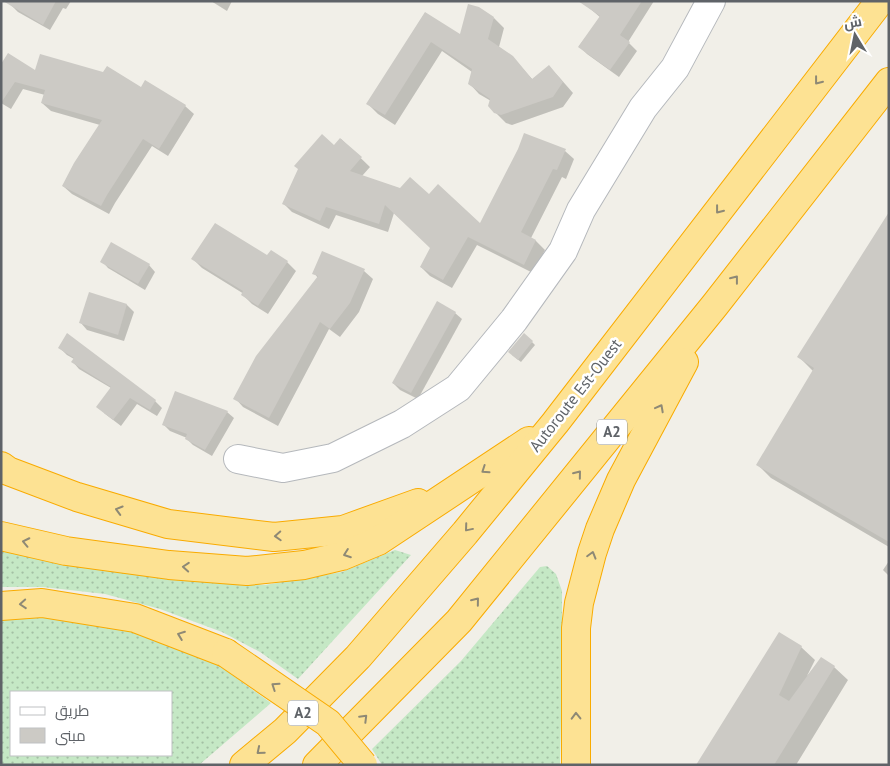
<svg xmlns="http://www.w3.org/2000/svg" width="890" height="766" viewBox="0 0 890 766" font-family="'PT Sans',Cairo,sans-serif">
<defs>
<pattern id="grass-dots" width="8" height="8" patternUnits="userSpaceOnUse" patternTransform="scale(1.25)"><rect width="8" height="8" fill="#c5e8c5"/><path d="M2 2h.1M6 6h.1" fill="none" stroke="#a3c0a4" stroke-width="1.8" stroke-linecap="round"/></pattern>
</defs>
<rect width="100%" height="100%" fill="#f1efe8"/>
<g fill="url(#grass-dots)" fill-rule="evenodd">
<path d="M1 545 192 579 265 585 342 572 395 550 411 555 298 679 260 652 222 632 160 609 105 594 43 587H1Z"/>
<path d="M547 566 556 574 562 591V673L560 765H382L372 749 461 661 540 567Z"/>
<path d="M1 616 48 617 110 623 192 652 224 669 271 703 199 765H1ZM11 692H171V755H11Z"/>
</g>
<g fill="#0003">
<path d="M14 1H71L66 9 63 8 50 30 18 12 11 5Z"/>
<path d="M211 1H232L227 11Z"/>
<path d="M591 1H654L628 42 637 51 619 77 587 54 579 46 601 18 587 6Z"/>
<path d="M425 13 461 36 494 18 504 28 499 47 512 57 533 80 549 67 559 77 573 93 563 107 512 125 506 123 495 112 491 101 479 94 469 83 472 72 442 51 395 125 378 114 368 104Z"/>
<path d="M1 66 141 89 185 106 194 114 168 156 152 146 115 203 109 214 72 194 63 186 100 125 51 111 42 103 45 95 23 89 11 109 1 103Z"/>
<path d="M341 139 370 167 362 176 401 189 429 196 480 225 565 151 574 159 566 179 562 177 531 238 536 241 545 250 533 273 477 245 452 288 430 276 421 267 432 248 394 213 388 232 336 215 329 229 292 212 283 203Z"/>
<path d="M889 214V547L771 478 758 465 813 371 799 357Z"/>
<path d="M267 257 287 262 296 271 268 314 252 304 243 295 244 294 202 268 193 259Z"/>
<path d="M102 261 149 265 155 272 145 290 108 268Z"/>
<path d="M364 271 373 279 359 312 340 337 329 329 278 426 243 407 235 398 318 278 314 273Z"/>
<path d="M90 294 127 305 134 312 124 341 87 330 81 323Z"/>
<path d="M455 313 462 319 418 399 400 390 393 383Z"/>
<path d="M68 335 155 401 162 408 157 416 137 404 121 426 104 413 111 388 79 369 73 362 74 359 67 355 60 348Z"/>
<path d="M532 342 535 345 521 362 512 355Z"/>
<path d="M227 412 234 418 212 456 193 445 186 438H187L170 431 164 425Z"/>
<path d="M889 561V576L883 570Z"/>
<path d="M801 647 815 660 807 676 821 659 834 667 848 680 796 765H706Z"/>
</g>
<g fill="#cccac5">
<path d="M3 1H56L43 25Z"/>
<path d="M578 1H642L620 35 630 42 610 70 578 47 600 16Z"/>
<path d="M468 4 479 7 494 17 488 39 513 56 532 79 549 65 563 82 553 97 501 115 494 113 488 106 490 99 468 84 472 69 431 42 385 115 366 104 425 12 460 34Z"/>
<path d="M8 53 35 70 40 54 103 72 107 66 141 87 145 80 186 105 159 149 143 139 107 195 101 206 62 186 74 163 102 120 41 103 45 90 15 82 1 103V64Z"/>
<path d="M524 133 566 149 557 170 553 169 521 232 536 240 524 265 468 237 443 280 420 267 430 248 385 205 379 224 326 207 320 221 282 204 298 169 294 166 322 134 334 145 340 138 362 157 350 171 400 188 410 177 429 194 438 184 480 223 518 149Z"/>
<path d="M889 212V542L756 465 814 368 797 357Z"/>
<path d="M215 223 267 255 271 250 288 261 258 306 241 295 243 291 191 259Z"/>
<path d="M111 242 150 264 138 284 100 262Z"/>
<path d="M322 251 365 269 350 303 330 329 320 322 269 418 233 399 256 356 318 276 312 274Z"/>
<path d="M89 292 127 304 118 335 79 323Z"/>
<path d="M437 301 456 312 411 393 392 383Z"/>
<path d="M67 333 156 400 150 410 130 398 113 420 96 407 111 387 71 362 74 358 58 348Z"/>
<path d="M524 333 533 341 518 360 508 352Z"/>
<path d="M175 391 228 411 205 450 185 439 187 434 162 425Z"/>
<path d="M779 632 802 646 779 695 789 701 821 657 835 666 774 765H696Z"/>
</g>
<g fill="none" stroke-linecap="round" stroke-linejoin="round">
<defs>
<path id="minor" d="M238 459 283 468 333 458 402 424 458 388 514 320 563 251 581 210 643 108 675 68 711 1"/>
<g id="highway">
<path d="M1 466 8 471 77 497 168 524 274 537 343 530 418 503"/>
<path d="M1 536 66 551 169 565 247 571 304 565 342 556 378 541 529 441"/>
<path d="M1 606 42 603 135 618 226 653"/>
<path d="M244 765 285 731 358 657 465 533 555 423 880 1"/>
<path d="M317 765 459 621 715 305 889 82"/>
<path d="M576 765V628L579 603 592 553 600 529 621 480 684 362"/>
</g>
</defs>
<use href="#minor" stroke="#b5b8bc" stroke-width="30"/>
<use href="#highway" stroke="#f9ab00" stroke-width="30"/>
<use href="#minor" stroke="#fff" stroke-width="28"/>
<use href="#highway" stroke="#fde293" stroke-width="28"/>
<defs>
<path id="highway-bridge" d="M226 653 328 723 363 765"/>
</defs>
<use href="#highway-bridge" stroke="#f9ab00" stroke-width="30" stroke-linecap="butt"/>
<use href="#highway-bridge" stroke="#fde293" stroke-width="28"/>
</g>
<defs><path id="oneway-chevron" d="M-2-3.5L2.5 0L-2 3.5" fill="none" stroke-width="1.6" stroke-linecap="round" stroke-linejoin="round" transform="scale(1.25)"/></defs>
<g stroke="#8e8975">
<use href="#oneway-chevron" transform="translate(818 81) rotate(128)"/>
<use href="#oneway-chevron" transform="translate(719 210) rotate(128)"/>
<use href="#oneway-chevron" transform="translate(735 279) rotate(-52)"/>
<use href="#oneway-chevron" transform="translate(660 408) rotate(-62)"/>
<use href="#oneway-chevron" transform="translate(485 470) rotate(146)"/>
<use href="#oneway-chevron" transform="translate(578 474) rotate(-51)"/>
<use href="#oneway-chevron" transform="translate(119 510) rotate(-164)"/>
<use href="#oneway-chevron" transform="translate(468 528) rotate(130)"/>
<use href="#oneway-chevron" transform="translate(278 536) rotate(177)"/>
<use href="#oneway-chevron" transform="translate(26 542) rotate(-168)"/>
<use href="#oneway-chevron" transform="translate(347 554) rotate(160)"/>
<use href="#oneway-chevron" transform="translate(592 555) rotate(-74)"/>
<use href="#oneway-chevron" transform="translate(186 567) rotate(-176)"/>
<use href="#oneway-chevron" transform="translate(476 601) rotate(-51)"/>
<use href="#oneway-chevron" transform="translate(23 604) rotate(176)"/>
<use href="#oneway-chevron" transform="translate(181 635) rotate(-159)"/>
<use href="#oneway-chevron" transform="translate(275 686) rotate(-146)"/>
<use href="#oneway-chevron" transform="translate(576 716) rotate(-91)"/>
<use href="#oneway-chevron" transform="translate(364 718) rotate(-45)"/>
<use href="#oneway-chevron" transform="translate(260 751) rotate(140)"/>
</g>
<g text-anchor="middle" stroke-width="5" stroke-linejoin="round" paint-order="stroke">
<g fill="#fff" stroke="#8f9295" stroke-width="1">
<rect x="597" y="419.5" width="30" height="25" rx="4"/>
<rect x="288" y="700.5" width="30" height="25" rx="4"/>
</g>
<g font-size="15" font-weight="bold" fill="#5f6368">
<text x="612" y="437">A2</text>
<text x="303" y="718">A2</text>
</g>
<g font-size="16" fill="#5f6368" stroke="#fff">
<text transform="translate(575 395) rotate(-52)" y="6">Autoroute Est-Ouest</text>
</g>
</g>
<rect width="890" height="766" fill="none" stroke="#5f6368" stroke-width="5"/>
<rect x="10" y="691" width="162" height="65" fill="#ffffff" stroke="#bfc1c3"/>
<rect x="20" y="707" width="25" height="8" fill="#ffffff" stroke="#bfc1c3"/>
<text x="55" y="716" font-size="15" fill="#5f6368">طريق</text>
<rect x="20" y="728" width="25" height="15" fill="#cccac5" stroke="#bfc1c3"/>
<text x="55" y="741" font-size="15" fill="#5f6368">مبنى</text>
<g transform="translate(855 35) rotate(350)" stroke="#ffffff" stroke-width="4" paint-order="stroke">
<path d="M0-4L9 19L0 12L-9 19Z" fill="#5f6368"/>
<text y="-8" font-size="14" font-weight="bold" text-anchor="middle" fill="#5f6368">ش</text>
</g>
</svg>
